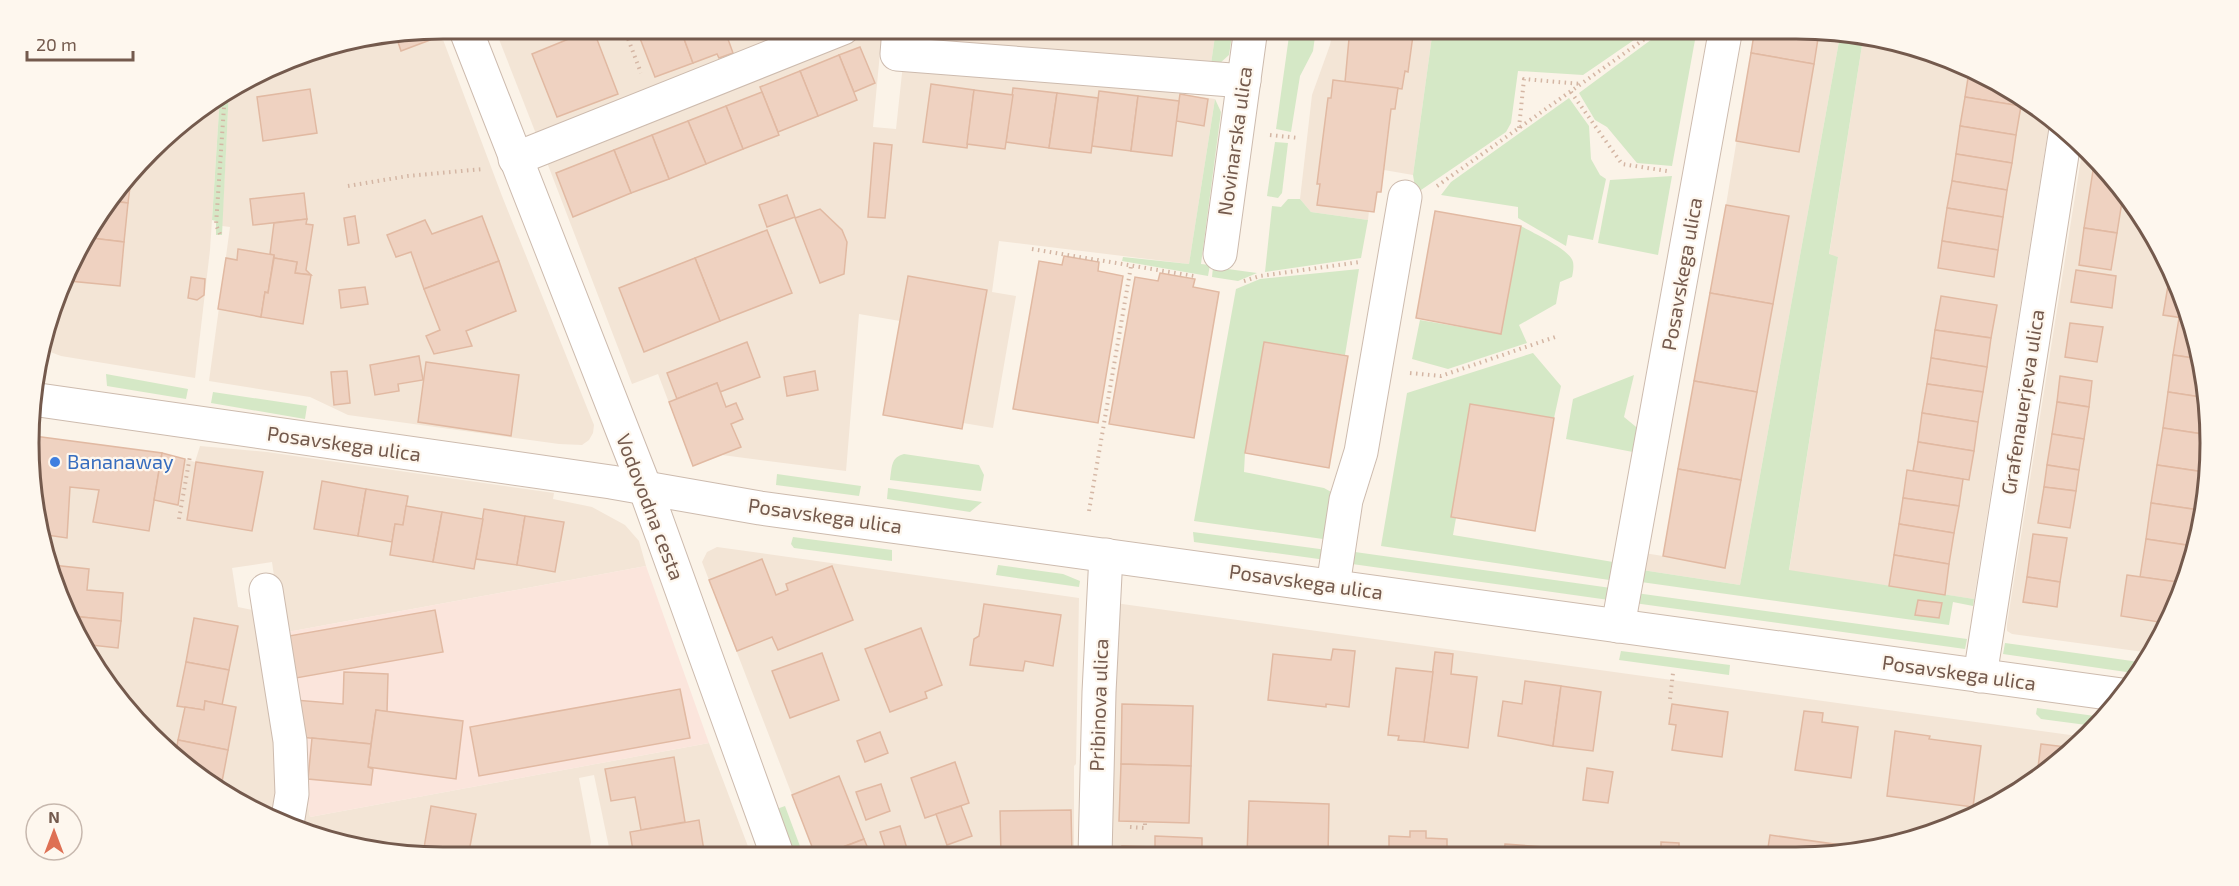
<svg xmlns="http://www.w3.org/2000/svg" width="2239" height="886" viewBox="0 0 2239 886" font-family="'Exo 2',sans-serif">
<rect width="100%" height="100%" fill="#fbf3e8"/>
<g fill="#f3e5d6">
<path d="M914 28 1216 29 1211 64 913 42Z"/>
<path d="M439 29 502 196 594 425 593 433 589 440 582 445 559 444 348 415 310 397 209 381 230 227 222 226 229 89 258 74 269 72V69L309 51Z"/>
<path d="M495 29H826L538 139Z"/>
<path d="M872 29H879L882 31 873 127 896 129 903 64 1095 81 1215 99 1189 264 999 241 992 292 1016 296 993 428 963 423 962 429 883 415 900 321 859 314 846 471 722 455 693 466 658 374 632 384 543 152 836 40Z"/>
<path d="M1333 29H1433L1413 175 1384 170 1377 192 1374 212 1369 211 1368 220 1311 212 1300 199 1312 95 1330 45Z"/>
<path d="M1755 29H1796L1840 36 1740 585 1642 570 1644 553 1663 556 1726 205Z"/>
<path d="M1863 39 1929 50 2003 84 2050 118 1974 599 1789 571 1838 257 1829 255Z"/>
<path d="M220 95 210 250 195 378 61 356 45 350 42 344 51 309 84 236 170 131Z"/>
<path d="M2083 146 2125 190 2168 259 2196 335 2210 416 2207 497 2189 576 2151 653 2012 634 2007 631V624Z"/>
<path d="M34 436 162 453 195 462 200 446 267 452 554 493 553 499 592 507 625 525 639 541 646 566 282 633 272 562 232 568 238 607 262 612 281 760 277 818 190 772 132 717 84 651 36 524Z"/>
<path d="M717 547 1079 598 1076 764 1074 766V856L816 857 702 562 707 552Z"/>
<path d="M1115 603 1888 710 2085 737 2069 755 1955 826 1850 854 1108 856Z"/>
<path d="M709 743 752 857H611L594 775 579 778 591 842 589 851 584 856 531 855 513 857H443L310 836 300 830 306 793 310 817Z"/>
</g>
<path fill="#fbe5dc" d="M646 566 709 743 310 817 282 633Z"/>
<g fill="#d5e8c6">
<path d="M1667 28 1697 29 1672 166 1637 163 1607 127 1595 120 1579 93Z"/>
<path d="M1216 29H1233L1229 55 1219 64H1211Z"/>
<path d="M1290 29H1316L1313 51 1300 76 1291 132 1276 129Z"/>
<path d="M1433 29H1650L1583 75 1518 71 1511 123 1506 132 1421 190 1415 187 1413 175Z"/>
<path d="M1840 36 1863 39 1829 254 1838 257 1789 570 1974 599 1973 606 1953 602 1949 625 1641 582 1642 570 1740 585Z"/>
<path d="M229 89 222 235H216V221L212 220 220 95Z"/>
<path d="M1569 98 1589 126 1591 159 1600 175 1606 179 1593 240 1568 235 1566 246 1518 218V207L1441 195 1451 182Z"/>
<path d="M1215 99 1221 112 1201 264 1210 265 1208 276 1122 261 1123 257 1189 264Z"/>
<path d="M1275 142 1288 143 1282 193 1278 198 1267 196Z"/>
<path d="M1672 176 1658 255 1598 243 1610 180Z"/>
<path d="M1288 199H1300L1311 212 1368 220 1361 258 1265 272 1272 206 1281 207Z"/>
<path d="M1521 226C1533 233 1570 249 1573 262 1574 267 1573 272 1572 277L1560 282 1556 304 1519 325 1527 343 1448 369 1412 359 1420 320 1501 334Z"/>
<path d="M1213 267 1257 273 1238 281 1212 277Z"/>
<path d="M1359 269 1345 355 1264 342 1245 453 1244 472 1324 488 1333 493 1330 540 1194 521 1236 289 1260 279Z"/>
<path d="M1533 353 1561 386 1554 418 1470 404 1451 517 1456 518 1453 535 1619 563 1616 581 1381 546 1407 393Z"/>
<path d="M106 374 188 389 186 399 107 386Z"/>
<path d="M1634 375 1624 417 1641 431 1638 453 1566 439 1573 399Z"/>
<path d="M213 392 307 406 305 419 211 403Z"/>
<path d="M904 454 979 465 984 475 981 491 890 480C892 467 891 457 904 454Z"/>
<path d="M777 474 861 486 859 496 776 485Z"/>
<path d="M888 488 982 502 970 512 887 499Z"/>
<path d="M1193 532 1327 550 1326 560 1194 542Z"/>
<path d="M793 537 892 550V561L794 548 791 544Z"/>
<path d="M1355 552 1611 588 1609 600 1352 564Z"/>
<path d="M998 565 1063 574 1080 581 1079 587 996 575Z"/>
<path d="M1636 593 1967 639 1965 649 1634 603Z"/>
<path d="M2005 643 2146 663 2140 674 2003 654Z"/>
<path d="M1621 651 1730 665 1729 675 1619 660Z"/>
<path d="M2037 708 2102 717 2094 726 2041 719 2036 714Z"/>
<path d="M785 806 804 857H792L774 810Z"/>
</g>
<g fill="#efd2c1" stroke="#e1b9a2" stroke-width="1.5">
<path d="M636 28H680L693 63 655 77Z"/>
<path d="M680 28H724L733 53 719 58 717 54 693 63Z"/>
<path d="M765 28H790L768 37Z"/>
<path d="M1350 28H1414L1408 72 1405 71 1402 89 1345 82Z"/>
<path d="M1755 28H1796L1819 32 1814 64 1751 53Z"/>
<path d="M593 29 618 94 557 117 532 54Z"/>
<path d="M426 31 430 40 401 51 396 36Z"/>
<path d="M860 47 875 83 854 92 839 55Z"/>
<path d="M1751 53 1814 64 1799 152 1736 141Z"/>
<path d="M839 55 857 100 818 116 800 71Z"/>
<path d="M800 71 818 116 778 132 760 87Z"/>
<path d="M1975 71 2003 84 2028 102 2027 107 1965 97 1968 78 1973 79Z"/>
<path d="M1333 80 1398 88 1395 109H1391L1381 192H1377L1374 212 1317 205 1320 184H1317L1328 98H1331Z"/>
<path d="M931 84 974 90 967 148 923 142Z"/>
<path d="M1013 88 1057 93 1049 148 1006 142Z"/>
<path d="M310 89 317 133 263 141 257 97Z"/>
<path d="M974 90 1013 95 1005 149 967 144Z"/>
<path d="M1099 91 1138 96 1131 151 1092 146Z"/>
<path d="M762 92 779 135 743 149 726 106Z"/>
<path d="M1057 93 1098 98 1091 153 1049 148Z"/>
<path d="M1180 94 1208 99 1204 126 1176 121Z"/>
<path d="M1138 96 1179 101 1172 156 1131 151Z"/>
<path d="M1965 97 2021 106 2016 135 1960 126Z"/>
<path d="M726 106 743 149 706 164 688 121Z"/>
<path d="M688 121 706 164 669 179 652 135Z"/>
<path d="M1960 126 2016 135 2012 163 1956 154Z"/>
<path d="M652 135 669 179 631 193 614 150Z"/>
<path d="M874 143 892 145 885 218 868 217Z"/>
<path d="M614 150 631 193 573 217 556 173Z"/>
<path d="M1956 154 2012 163 2007 190 1952 181Z"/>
<path d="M2095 158 2124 189 2117 233 2084 228Z"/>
<path d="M131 179 128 203 112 201Z"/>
<path d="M1952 181 2007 190 2003 217 1947 208Z"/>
<path d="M304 193 307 219 253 225 250 199Z"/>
<path d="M787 195 795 217 767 227 759 205Z"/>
<path d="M112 201 128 203 124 242 83 237Z"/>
<path d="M1726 205 1789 216 1773 304 1710 293Z"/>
<path d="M1947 208 2003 217 1998 250 1942 241Z"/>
<path d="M820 209 842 230 847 242 844 274 820 283 795 218Z"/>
<path d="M1435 211 1521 226 1501 334 1416 318Z"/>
<path d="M355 216 359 243 348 245 344 218Z"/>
<path d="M482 216 499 261 424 289 411 252 396 257 387 235 425 220 432 234Z"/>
<path d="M307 219 306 224 313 225 306 270 311 275 295 273 297 262 274 258V255L270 254 274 223Z"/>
<path d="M2084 228 2117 233 2111 270 2079 265Z"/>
<path d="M767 230 792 293 720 321 695 258Z"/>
<path d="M83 237 124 242 120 286 69 281 71 265Z"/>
<path d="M1942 241 1998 250 1994 277 1938 268Z"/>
<path d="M238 249 274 255 268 293 265 292 261 317 218 309 226 258 237 260Z"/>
<path d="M1064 256 1099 262 1098 271 1123 276 1098 423 1013 409 1039 261 1062 265Z"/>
<path d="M274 258 297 262 295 273 311 275 303 324 261 317 265 292 268 293Z"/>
<path d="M695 258 720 321 644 352 619 288Z"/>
<path d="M499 261 516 311 466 331 472 346 434 354 426 336 440 330 424 289Z"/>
<path d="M2171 268 2190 319 2163 315Z"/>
<path d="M2076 270 2116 276 2112 308 2071 302Z"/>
<path d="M1160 273 1195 279 1193 287 1219 292 1194 438 1109 424 1135 277 1158 281Z"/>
<path d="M908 276 987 290 962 429 883 415Z"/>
<path d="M191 277 205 279 204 295 197 300 188 298Z"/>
<path d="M365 287 368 304 341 308 339 290Z"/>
<path d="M1710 293 1773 304 1757 392 1694 381Z"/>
<path d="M1941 296 1997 305 1991 338 1935 330Z"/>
<path d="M2179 318 2190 319 2196 335 2200 359 2173 355Z"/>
<path d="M2070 323 2103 327 2097 362 2065 357Z"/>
<path d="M1935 330 1991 338 1987 367 1931 358Z"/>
<path d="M747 342 760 377 720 392 717 383 677 399 667 373Z"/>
<path d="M1264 342 1348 356 1329 468 1245 453Z"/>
<path d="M2173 355 2200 359 2207 398 2168 392Z"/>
<path d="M419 356 423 380 398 384 399 391 375 395 370 365Z"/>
<path d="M1931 358 1987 367 1983 392 1927 384Z"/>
<path d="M426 362 519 375 511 436 418 422Z"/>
<path d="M347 371 350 403 334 405 331 372Z"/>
<path d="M815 371 818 390 787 396 784 377Z"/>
<path d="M2060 376 2092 381 2089 407 2057 402Z"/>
<path d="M1694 381 1757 392 1741 480 1678 469Z"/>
<path d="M717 383 726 407 736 403 743 419 731 424 741 447 693 466 669 402Z"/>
<path d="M1927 384 1983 392 1978 422 1922 413Z"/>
<path d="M2168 392 2207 398 2210 416 2209 435 2163 428Z"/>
<path d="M2057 402 2089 407 2084 439 2052 434Z"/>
<path d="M1470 404 1554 418 1535 531 1451 517Z"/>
<path d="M1922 413 1978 422 1974 451 1918 442Z"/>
<path d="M2163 428 2209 435 2204 472 2157 465Z"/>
<path d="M2052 434 2084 439 2079 470 2047 465Z"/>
<path d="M34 436 162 453 149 531 93 522 99 490 70 487 67 538 40 534 36 524Z"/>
<path d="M1918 442 1974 451 1969 480 1913 471Z"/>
<path d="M162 453 185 459 178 505 154 500Z"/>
<path d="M196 462 263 472 252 531 187 520Z"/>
<path d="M2047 465 2079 470 2076 491 2044 487Z"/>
<path d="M2157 465 2204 472 2199 510 2151 503Z"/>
<path d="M1678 469 1741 480 1725 568 1663 556Z"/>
<path d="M1907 470 1963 479 1959 506 1903 498Z"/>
<path d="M322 481 366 489 358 536 314 529Z"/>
<path d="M2044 487 2076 491 2070 528 2038 523Z"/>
<path d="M366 489 408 496 403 525 395 524 392 542 358 536Z"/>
<path d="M1903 498 1959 506 1954 533 1899 524Z"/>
<path d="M2151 503 2199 510 2193 546 2146 539Z"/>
<path d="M406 506 442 512 433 562 390 555 395 524 403 525Z"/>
<path d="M484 509 525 516 517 565 476 559Z"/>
<path d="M442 512 483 519 474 569 433 562Z"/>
<path d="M525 516 564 522 555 572 517 565Z"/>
<path d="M1899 524 1954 533 1949 564 1894 555Z"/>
<path d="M2033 534 2067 538 2060 582 2027 577Z"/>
<path d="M2146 539 2193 546 2189 575 2185 583 2140 577Z"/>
<path d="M1894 555 1949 564 1945 595 1889 586Z"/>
<path d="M762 559 776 595 788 590 786 584 832 566 853 620 778 650 772 637 737 651 709 580Z"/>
<path d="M52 565 89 569 87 590 123 593 121 621 71 616Z"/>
<path d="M2127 575 2185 583 2165 623 2121 616Z"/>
<path d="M2027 577 2060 582 2057 607 2023 602Z"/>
<path d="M1918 600 1942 603 1939 618 1915 615Z"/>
<path d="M984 604 1061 615 1053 666 1025 661 1023 671 970 665 974 639 979 636Z"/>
<path d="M435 610 443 652 296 678 289 636Z"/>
<path d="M71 616 121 621 118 648 82 644Z"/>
<path d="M194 618 238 626 229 670 186 662Z"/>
<path d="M921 628 942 685 925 692 927 698 890 712 865 649Z"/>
<path d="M1333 649 1355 651 1349 707 1326 704V707L1268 700 1273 654 1331 660Z"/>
<path d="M1435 652 1453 654 1451 674 1477 677 1468 748 1424 742Z"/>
<path d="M822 653 839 700 790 718 772 671Z"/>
<path d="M186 662 229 670 222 705 205 701 204 710 177 706Z"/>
<path d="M1396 668 1433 672 1424 742 1398 740 1399 736 1388 735Z"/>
<path d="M344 672 388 674 387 712 376 710 371 744 300 737 295 700 343 704Z"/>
<path d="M1525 681 1561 686 1553 746 1498 736 1503 701 1522 704Z"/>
<path d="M1561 686 1601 692 1593 751 1553 746Z"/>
<path d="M680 689 690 738 479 776 470 727Z"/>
<path d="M205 701 236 707 228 750 178 740 185 707 204 710Z"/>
<path d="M1122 704 1193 706 1191 766 1121 764Z"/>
<path d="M1672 704 1728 712 1722 757 1672 750 1676 725 1669 724Z"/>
<path d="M376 710 463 721 456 779 368 767Z"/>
<path d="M1804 711 1823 713 1822 722 1858 727 1851 778 1795 770Z"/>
<path d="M1895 731 1930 736 1929 739 1981 746 1973 807 1887 796Z"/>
<path d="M880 732 888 753 865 762 857 741Z"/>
<path d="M312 738 371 744 368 767 373 769 371 785 308 779Z"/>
<path d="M178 740 228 750 221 787 190 772 175 757Z"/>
<path d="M2041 744 2075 748 2069 755 2037 775Z"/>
<path d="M674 757 685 822 641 830 635 797 611 801 605 769Z"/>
<path d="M955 762 969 803 925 818 911 778Z"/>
<path d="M1121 764 1191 766 1189 823 1119 821Z"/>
<path d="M1587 768 1613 772 1608 803 1583 800Z"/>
<path d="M839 776 864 839 816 857 792 795Z"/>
<path d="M881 784 890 811 866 820 856 792Z"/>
<path d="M1249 801 1329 804 1328 855H1247Z"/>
<path d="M431 806 476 814 468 857 443 858 423 854Z"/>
<path d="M961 806 972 836 947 845 936 814Z"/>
<path d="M1071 810 1072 856H1001L1000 811Z"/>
<path d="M699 820 705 857H634L630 832Z"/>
<path d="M900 826 909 855 888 856 880 832Z"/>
<path d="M1410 831H1426V838L1447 839V855H1389V836L1410 837Z"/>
<path d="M304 833 347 840V842L310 836Z"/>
<path d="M1770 835 1848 846 1847 854H1767Z"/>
<path d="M1155 836 1202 838V856H1122V846L1155 847Z"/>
<path d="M864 839 871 856 818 857Z"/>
<path d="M1661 842 1679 843V852L1698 854H1642V849L1661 850Z"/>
<path d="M1505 844 1585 850 1584 855H1504Z"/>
</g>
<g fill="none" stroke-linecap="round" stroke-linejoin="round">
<defs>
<g id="minor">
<path d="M465 28 645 488 778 857"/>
<path d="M899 28 897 54 1244 81"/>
<path d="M515 159 843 28"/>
<path d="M1220 254 1251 28"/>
<path d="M32 399 611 482 760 508 2122 695"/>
<path d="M1333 586 1346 500 1361 452 1405 197"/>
<path d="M266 590 290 741 292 794 287 824"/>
<path d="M1618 626 1726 28"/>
<path d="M1980 676 2066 129"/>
<path d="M1095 856 1099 692 1106 555"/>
</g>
</defs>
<use href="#minor" stroke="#cdbbae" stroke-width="35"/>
<g stroke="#d4b6a4" stroke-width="4" stroke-dasharray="1.5 4.5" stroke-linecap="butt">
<path d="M624 28 641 73"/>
<path d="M1571 92 1622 164 1667 171"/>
<path d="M1519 128 1524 79 1581 84"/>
<path d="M1270 135 1299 138"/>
<path d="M348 186 408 176 483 169"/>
<path d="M1437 186 1660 28"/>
<path d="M220 234 216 225 225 92"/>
<path d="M1032 249 1194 276"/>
<path d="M1244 281 1260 276 1360 262"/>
<path d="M1410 373 1441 376 1558 336"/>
<path d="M1089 511 1131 266"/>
<path d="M179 519 190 456"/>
<path d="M1670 699 1673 673"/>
<path d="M1130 827 1145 828V822"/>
</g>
<use href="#minor" stroke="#fff" stroke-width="33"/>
</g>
<circle fill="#3f7fe0" stroke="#fef7ee" stroke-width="2" cx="55" cy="462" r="6"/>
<g text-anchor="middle" stroke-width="4.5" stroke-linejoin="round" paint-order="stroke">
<g font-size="20" fill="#745a4d" stroke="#fef7ee">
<text transform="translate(1235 141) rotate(-82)" y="7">Novinarska ulica</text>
<text transform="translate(1682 274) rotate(-80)" y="7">Posavskega ulica</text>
<text transform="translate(2023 402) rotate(-81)" y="7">Grafenauerjeva ulica</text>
<text transform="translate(344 444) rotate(8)" y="7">Posavskega ulica</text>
<text transform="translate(650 507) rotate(69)" y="7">Vodovodna cesta</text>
<text transform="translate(825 516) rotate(8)" y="7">Posavskega ulica</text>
<text transform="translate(1306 582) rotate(8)" y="7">Posavskega ulica</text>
<text transform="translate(1959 673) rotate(8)" y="7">Posavskega ulica</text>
<text transform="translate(1099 705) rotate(-88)" y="7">Pribinova ulica</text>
</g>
<g font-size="20" fill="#366cbe" stroke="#fef7ee" text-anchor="start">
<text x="67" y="469">Bananaway</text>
</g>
</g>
<path d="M0 0H2239V886H0ZM443 39H1796A404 404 0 0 1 2200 443V443A404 404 0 0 1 1796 847H443A404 404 0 0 1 39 443V443A404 404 0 0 1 443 39Z" fill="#fef7ee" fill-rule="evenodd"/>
<path fill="none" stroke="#745a4d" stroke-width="3" d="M443 39H1796A404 404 0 0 1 2200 443V443A404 404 0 0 1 1796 847H443A404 404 0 0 1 39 443V443A404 404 0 0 1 443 39Z"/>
<g transform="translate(54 832)"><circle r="28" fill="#fef7ee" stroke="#c7b8ae" stroke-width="1.5"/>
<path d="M0-4.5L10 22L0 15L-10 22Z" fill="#de7054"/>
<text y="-9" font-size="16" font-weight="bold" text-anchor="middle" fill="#745a4d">N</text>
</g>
<path d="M27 51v9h106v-9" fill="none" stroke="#745a4d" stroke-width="3"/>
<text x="36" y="51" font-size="18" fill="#745a4d" stroke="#fef7ee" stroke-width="4.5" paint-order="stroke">20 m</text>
</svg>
